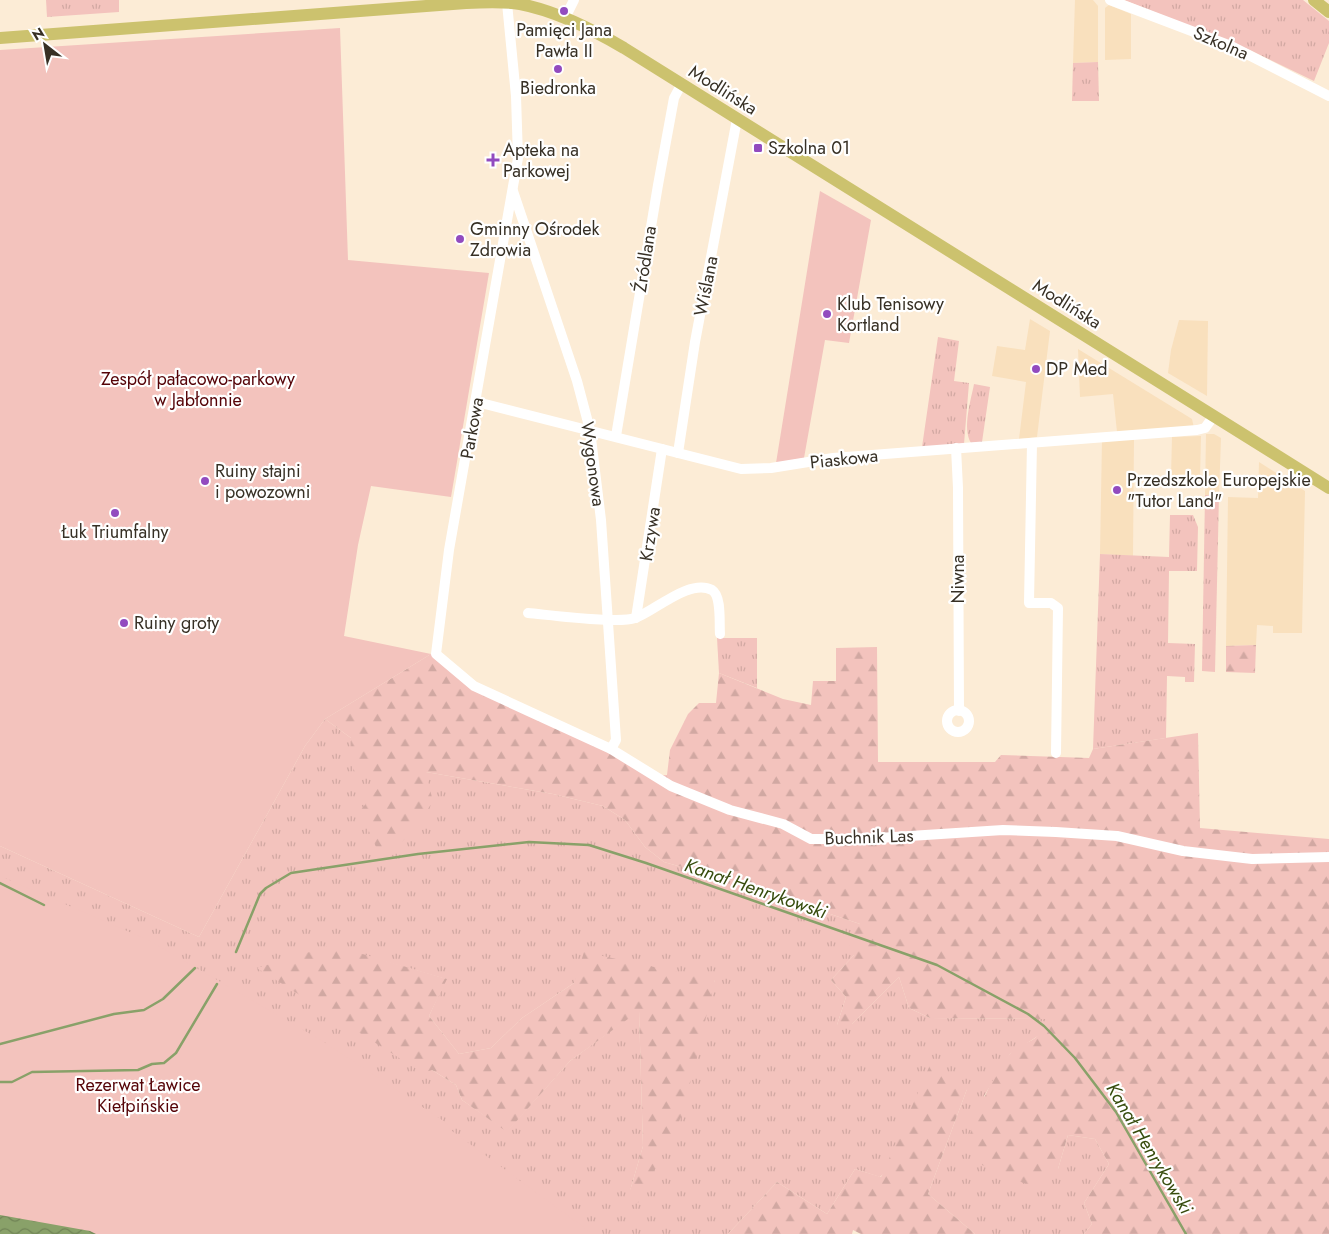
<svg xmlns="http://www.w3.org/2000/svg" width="1329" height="1234" viewBox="0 0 1329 1234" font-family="Jost,sans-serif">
<defs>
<pattern id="grass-tufts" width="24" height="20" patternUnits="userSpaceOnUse" patternTransform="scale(1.25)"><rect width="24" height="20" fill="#f3c3bd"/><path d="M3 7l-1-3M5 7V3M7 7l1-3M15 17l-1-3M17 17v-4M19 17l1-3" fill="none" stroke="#d1a8a2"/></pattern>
<pattern id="forest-firs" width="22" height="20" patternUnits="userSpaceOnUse" patternTransform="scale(1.25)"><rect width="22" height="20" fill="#f3c3bd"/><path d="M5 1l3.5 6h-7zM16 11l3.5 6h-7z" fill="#d1a8a2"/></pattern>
<pattern id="water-waves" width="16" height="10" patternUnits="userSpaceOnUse" patternTransform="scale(1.25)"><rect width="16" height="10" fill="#89a169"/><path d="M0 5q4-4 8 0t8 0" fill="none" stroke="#718456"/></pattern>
</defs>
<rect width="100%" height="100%" fill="#fcecd6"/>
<g fill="#f9e0bd">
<path d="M1075 0H1093L1098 6V62L1073 63Z"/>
<path d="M1109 5 1131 14V59L1105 60V8Z"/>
<path d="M1030 319 1050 331 1037 437 1019 439 1026 382 992 376 997 346 1025 350Z"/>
<path d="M1179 320 1208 321 1207 396 1168 373 1171 350Z"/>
<path d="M1078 349 1192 419 1194 428 1117 432 1113 394 1080 397Z"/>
<path d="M1206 434H1214L1221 438 1219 495H1205Z"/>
<path d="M1201 436 1200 478 1171 477 1172 437Z"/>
<path d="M1134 438 1133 556 1100 554 1102 440Z"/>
<path d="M1259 462 1305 491 1302 633H1273V626L1257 625 1256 645 1226 646 1228 497 1258 498Z"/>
</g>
<g fill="url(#grass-tufts)" fill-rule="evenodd">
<path d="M46 0H119V12L47 17Z"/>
<path d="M1124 0H1303L1329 21V43L1314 81 1250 50Z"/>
<path d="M1098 62 1099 101H1072L1073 63Z"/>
<path d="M938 337 959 341 954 381 969 383 964 444 922 447Z"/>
<path d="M974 384 990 387 982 442 971 443C962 428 971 400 974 384Z"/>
<path d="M1205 495H1219L1215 672 1202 671Z"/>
<path d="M1170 515H1193L1198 527 1197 571H1169L1168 643 1195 644 1194 682H1185V677L1167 676 1166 738 1093 749 1100 554 1169 557Z"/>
<path d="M717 638H757V688L719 673Z"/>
<path d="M325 719 351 738 426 772 553 794 603 806 625 820 645 847 664 862 738 883 860 924 854 955 831 980 846 997 837 1025 852 1024 899 977 909 1008 930 1018 1047 1019 1041 1034 1010 1054 984 1096 1058 1169 1068 1135 1095 1139 1109 1164 1084 1203 1092 1224 1084 1234H975L928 1194 967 1089 880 1177 855 1169 827 1214 777 1182 728 1234H582L0 883V846L199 937 305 746ZM332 946 446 979 429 1016 459 1054 491 1048 522 1018 574 983 715 980 630 1191 643 1146 639 1010 570 1061 507 1131 462 1100 456 1085 432 1070Z"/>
</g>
<g fill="url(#forest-firs)">
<path d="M1256 645 1255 673 1226 672V646Z"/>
<path d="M877 647 878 762H995L1001 755 1089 758 1093 749 1198 733 1200 828 1329 839V1234H1084L1092 1224 1084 1203 1109 1164 1095 1139 1068 1135 1058 1169 1028 1185 982 1165 966 1146C977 1114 988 1082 1009 1055 1023 1038 1039 1047 1046 1019L930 1018 909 1008 899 977 851 1025H837L846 997 831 980 854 955 848 941 860 924 738 883 664 862 645 847 625 820 603 806 553 794 426 772 433 802 396 850 376 847 360 811 384 781 354 771 351 738 325 719 431 654 473 687 614 753 650 776 667 775 670 750 688 714 699 703H716L719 673 783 699 811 705 813 681H836V648Z"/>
<path d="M332 945 447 979 429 1016 459 1054 491 1048 522 1018 574 983 584 952 715 980 683 1113 638 1203 630 1191 643 1146 639 1011 570 1061 507 1132 462 1100 456 1085 432 1070 423 1073 257 968Z"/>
<path d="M930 1065 967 1089 928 1194 975 1234H861L853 1230 852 1234H728L777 1182 827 1214 855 1169 881 1177Z"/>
</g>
<g fill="#f3c3bd">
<path d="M340 28 348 260 489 273 451 497 371 486 358 545 344 636 431 654 325 719 305 746 199 937 0 846V50Z"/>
<path d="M820 191 871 220 849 343 825 340 804 458 776 463Z"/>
<path d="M0 876 148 940 324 1042 445 1122 452 1131 593 1234H0Z"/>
</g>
<path fill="url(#water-waves)" d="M0 1215 90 1231 96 1234H0Z"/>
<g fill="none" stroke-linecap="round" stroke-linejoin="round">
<g stroke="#89a169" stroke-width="2.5">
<path d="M0 883 44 905"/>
<path d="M236 952 260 894 266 888 291 873 418 854 529 842 589 845 646 863 937 965 1028 1014 1044 1026 1075 1058 1116 1112 1186 1234"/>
<path d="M0 1044 114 1014 144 1010 163 999 195 968"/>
<path d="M0 1082H12L32 1072 138 1070 152 1064 164 1063 176 1053 217 984"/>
</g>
<g stroke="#fff" stroke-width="10">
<path d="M1110 0 1231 46 1329 96"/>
<path d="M507 3 516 96 518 158 449 550 436 654 474 686 611 749 671 786 730 810 783 824 811 839H863L1003 830 1056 832 1117 836 1183 851 1252 859 1329 857"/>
<path d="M565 18 574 0"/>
<path d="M513 191 577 381 590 430 601 520 616 740 611 749"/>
<path d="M477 402 741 469 771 468 833 458 1197 430 1205 428 1213 417"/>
<path d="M616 436 658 185 674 98 681 85"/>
<path d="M1032 443 1029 603H1051L1058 608 1056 753"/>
<path d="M956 448 958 488 959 711"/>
<path d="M678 453 695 342 737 119"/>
<path d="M528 613C550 615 618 624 635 618 654 612 689 578 712 590 722 596 719 624 720 634"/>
<path d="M636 618 662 449"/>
<circle cx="958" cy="721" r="11"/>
</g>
<g stroke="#ccc26e" stroke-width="12">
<path d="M1314 0 1329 12"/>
<path d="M0 38 466 3C483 2 503 1 520 4 557 11 592 29 624 48L1329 488"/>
</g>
</g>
<g fill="#924bbf" stroke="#fff" stroke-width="2">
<circle cx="564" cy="11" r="5"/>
<circle cx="558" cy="69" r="5"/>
<rect x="753" y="143" width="10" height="10" rx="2.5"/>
<path d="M490.5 152.5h5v5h5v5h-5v5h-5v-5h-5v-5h5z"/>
<circle cx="460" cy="239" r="5"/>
<circle cx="827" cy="314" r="5"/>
<circle cx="1036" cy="369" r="5"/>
<circle cx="205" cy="481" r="5"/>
<circle cx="1117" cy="490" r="5"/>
<circle cx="115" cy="513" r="5"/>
<circle cx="124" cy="623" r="5"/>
</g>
<g text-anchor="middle" stroke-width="4.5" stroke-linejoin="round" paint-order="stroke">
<g font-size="18" fill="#373025" stroke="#fff" text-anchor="start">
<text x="564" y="36" text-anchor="middle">Pamięci Jana<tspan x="564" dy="21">Pawła II</tspan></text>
<text x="558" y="94" text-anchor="middle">Biedronka</text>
<text x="768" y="154">Szkolna 01</text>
<text x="503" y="156">Apteka na<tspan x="503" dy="21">Parkowej</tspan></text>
<text x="470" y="235">Gminny Ośrodek<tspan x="470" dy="21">Zdrowia</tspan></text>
<text x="837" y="310">Klub Tenisowy<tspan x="837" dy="21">Kortland</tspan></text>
<text x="1046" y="375">DP Med</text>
<text x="215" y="477">Ruiny stajni<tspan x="215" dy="21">i powozowni</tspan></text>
<text x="1127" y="486">Przedszkole Europejskie<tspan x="1127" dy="21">"Tutor Land"</tspan></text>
<text x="115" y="538" text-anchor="middle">Łuk Triumfalny</text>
<text x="134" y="629">Ruiny groty</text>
</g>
<g font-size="18" fill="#373025" stroke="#fff">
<text transform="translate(1221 43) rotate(23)" y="6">Szkolna</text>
<text transform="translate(723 90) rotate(32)" y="6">Modlińska</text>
<text transform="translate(645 259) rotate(-81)" y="6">Źródlana</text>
<text transform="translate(706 286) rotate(-79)" y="6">Wiślana</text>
<text transform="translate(1067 304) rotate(32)" y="6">Modlińska</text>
<text transform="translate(472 428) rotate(-80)" y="6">Parkowa</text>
<text transform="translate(844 459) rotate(-6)" y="6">Piaskowa</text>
<text transform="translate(593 464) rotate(82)" y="6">Wygonowa</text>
<text transform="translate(650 534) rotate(-81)" y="6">Krzywa</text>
<text transform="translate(958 579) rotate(-90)" y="6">Niwna</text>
<text transform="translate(869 837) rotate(-2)" y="6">Buchnik Las</text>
</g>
<g font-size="18" fill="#550307" stroke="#fff">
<text x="198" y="385">Zespół pałacowo-parkowy<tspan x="198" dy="21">w Jabłonnie</tspan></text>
<text x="138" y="1091">Rezerwat Ławice<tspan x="138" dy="21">Kiełpińskie</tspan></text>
</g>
<g font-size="19" font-style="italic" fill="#374c0d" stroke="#fff">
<text transform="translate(756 888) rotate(19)" y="7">Kanał Henrykowski</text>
<text transform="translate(1150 1148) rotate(59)" y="7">Kanał Henrykowski</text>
</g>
</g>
<g transform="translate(45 45) rotate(329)" stroke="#ffffff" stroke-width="4" paint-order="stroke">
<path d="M0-4L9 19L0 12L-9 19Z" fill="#373025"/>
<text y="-8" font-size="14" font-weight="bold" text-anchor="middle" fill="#373025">N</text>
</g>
</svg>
